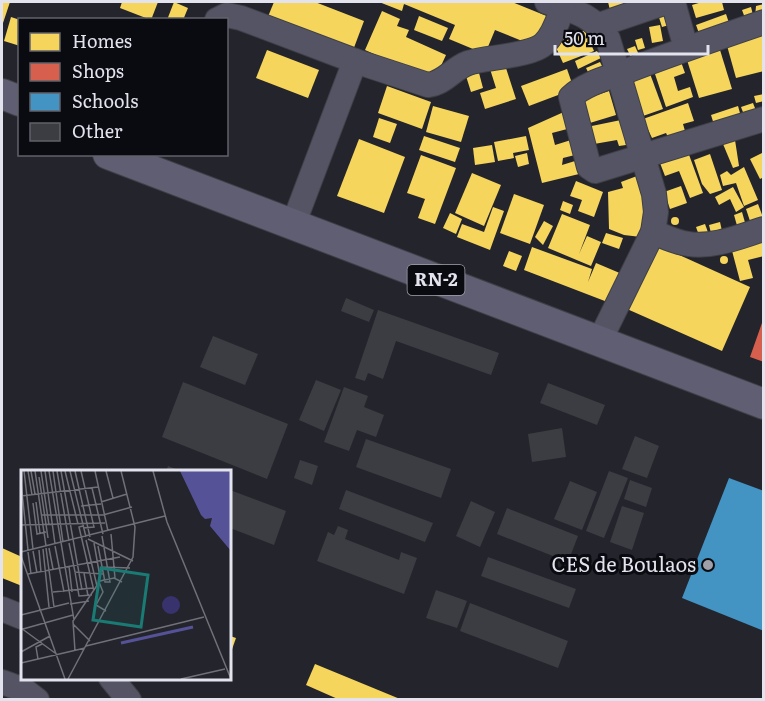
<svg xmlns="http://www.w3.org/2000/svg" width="765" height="701" viewBox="0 0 765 701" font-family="Literata,serif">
<rect width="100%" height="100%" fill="#24242c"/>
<g fill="#f6d55c">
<path d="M2 2H10L2 26Z"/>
<path d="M122 2H158L151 20 120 8Z"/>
<path d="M174 2 188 8 183 20H167Z"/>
<path d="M274 2H315L364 21 352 53 267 19Z"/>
<path d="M379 2H512L549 17 537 47 495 30 485 54 449 39 455 25 404 4 402 11Z"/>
<path d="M608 2H626L628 10 611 14Z"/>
<path d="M702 2H722L724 10 696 18 692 5Z"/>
<path d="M764 4V15L755 17 756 6Z"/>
<path d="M667 5 673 24 662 27 656 8Z"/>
<path d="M751 7 753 15 745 18 742 10Z"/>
<path d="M382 11 400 19 397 26 409 30 406 37 446 55 434 81 365 50Z"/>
<path d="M726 14 730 26 700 36 696 25Z"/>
<path d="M419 16 448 28 442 41 414 30Z"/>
<path d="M11 17 20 20V46L4 41Z"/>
<path d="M660 25 663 41 652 43 649 27Z"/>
<path d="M585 30 594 51 563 63 554 43Z"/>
<path d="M764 32V71L736 78 726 42Z"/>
<path d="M642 38 645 48 638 50 635 40Z"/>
<path d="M635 46 639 55 632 59 627 49Z"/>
<path d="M267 50 319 70 308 98 256 78Z"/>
<path d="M720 50 732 89 699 98 687 60Z"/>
<path d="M597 51 601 58 578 69 575 61Z"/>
<path d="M680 59 685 73 674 77 678 91 690 87 693 97 666 107 653 68Z"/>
<path d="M600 62 606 74 592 80 586 68Z"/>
<path d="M505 65 516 99 485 109 480 93 496 88 490 69Z"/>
<path d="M567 69 574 89 529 106 521 86Z"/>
<path d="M649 71 663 109 640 117 627 80Z"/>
<path d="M479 73 483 88 471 92 466 76Z"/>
<path d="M387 86 431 102 422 129 378 113Z"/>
<path d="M609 91 616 115 580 126 573 103Z"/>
<path d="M764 94V101L756 103 754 96Z"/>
<path d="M688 103 694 121 683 124 685 131 668 137 666 133 652 138 643 119Z"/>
<path d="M753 103 758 116 746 120 741 107Z"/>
<path d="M433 106 469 116 461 142 426 132Z"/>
<path d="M738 106 742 120 715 128 711 115Z"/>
<path d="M566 111 571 128 552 133 555 145 571 140 575 155 563 158 562 165 575 161 579 174 542 183 528 128Z"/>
<path d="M379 118 397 124 390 143 373 137Z"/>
<path d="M621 120 626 145 619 146 617 140 594 144 582 128Z"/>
<path d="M424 136 460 148 455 162 419 150Z"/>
<path d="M526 136 529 150 513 153 514 158 498 161 494 142Z"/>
<path d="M359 139 405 157 384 213 337 196Z"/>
<path d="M735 140 739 166 733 168 723 144Z"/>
<path d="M492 145 495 162 475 165 473 148Z"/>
<path d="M688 152 703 193 690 198 679 171 665 176 660 163Z"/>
<path d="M764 152V177L760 179 750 159Z"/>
<path d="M527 153 529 164 518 167 515 156Z"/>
<path d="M710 154 722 190 710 194 702 184 694 160Z"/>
<path d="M421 155 456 168 435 224 418 218 425 199 407 193Z"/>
<path d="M744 167 758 200 744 206 736 183 723 186 720 175 727 171 731 175Z"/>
<path d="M472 173 501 185 484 226 455 213Z"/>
<path d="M637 176 651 213 641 237 624 235 609 229 608 192 623 188 621 182Z"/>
<path d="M576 181 603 192 594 217 578 211 582 200 570 196Z"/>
<path d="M681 186 687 203 670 209 664 192Z"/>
<path d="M733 187 744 207 736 212 730 199 719 205 715 197Z"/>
<path d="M514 194 544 205 530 244 500 233Z"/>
<path d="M563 201 573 205 570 214 560 210Z"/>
<path d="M758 204 764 220 751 224 746 209Z"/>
<path d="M493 207 504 211 490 250 457 237 462 224 484 232Z"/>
<path d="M742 212 746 226 738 229 734 215Z"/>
<path d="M450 213 462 219 456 234 443 228Z"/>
<path d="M562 214 590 225 579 254 587 236 601 242 591 266 548 248Z"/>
<circle cx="675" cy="221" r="4"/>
<path d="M544 221 553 226 543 245 535 237Z"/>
<path d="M720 222 722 231 711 233 709 225Z"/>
<path d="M705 224 710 238 701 241 696 227Z"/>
<path d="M606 233 623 238 619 249 602 243Z"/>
<path d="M764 239V256L748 260 753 278 740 281 731 247Z"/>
<path d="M655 244 750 287 722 351 627 309Z"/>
<path d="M532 247 592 269 588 282 596 263 622 274 610 303 524 270Z"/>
<path d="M509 251 522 256 516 271 503 266Z"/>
<circle cx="724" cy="260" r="4"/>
<path d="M2 548 22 557V586L2 578Z"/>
<path d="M230 636 236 638 230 655Z"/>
<path d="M315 664 400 699V700H340L306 685Z"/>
</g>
<path fill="#d6604d" d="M763 320H764V362L750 357Z"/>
<path fill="#4393c3" d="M729 478 764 491V631L682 598Z"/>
<g fill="#3c3c43">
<path d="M346 298 374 310 369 322 341 311Z"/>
<path d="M378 310 499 353 491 375 396 341 383 379 368 373 365 381 355 378Z"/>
<path d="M213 336 258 354 245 385 200 367Z"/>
<path d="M316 380 341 390 324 431 299 420Z"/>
<path d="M183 382 288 424 267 479 162 437Z"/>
<path d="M548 383 605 405 597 425 540 403Z"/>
<path d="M344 387 368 396 364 407 384 415 376 437 357 430 349 451 324 442Z"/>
<path d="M562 428 566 457 532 462 528 434Z"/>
<path d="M635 436 659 446 647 478 622 469Z"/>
<path d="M366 439 451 469 441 498 356 467Z"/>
<path d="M300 460 318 466 312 485 294 478Z"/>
<path d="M168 466 181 471V472H166Z"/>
<path d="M609 471 628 478 604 538 586 531Z"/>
<path d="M630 480 652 488 646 507 624 499Z"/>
<path d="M570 481 597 492 582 530 554 519Z"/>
<path d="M230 490 286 511 274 545 230 528Z"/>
<path d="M346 490 433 523 425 542 339 509Z"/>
<path d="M471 501 495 512 480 547 456 536Z"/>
<path d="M622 506 644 513 632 550 610 542Z"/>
<path d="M507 508 578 536 568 562 497 534Z"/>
<path d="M338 526 348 530 345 539 399 560 401 552 417 558 404 594 317 561 328 532 334 535Z"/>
<path d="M488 557 576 589 569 608 481 576Z"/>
<path d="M436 590 467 601 457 628 426 618Z"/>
<path d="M470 603 568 641 558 668 460 631Z"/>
</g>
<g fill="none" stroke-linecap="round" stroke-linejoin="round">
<defs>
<g id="minor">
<path d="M547 2C573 11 592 14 608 39L654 194 656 212 653 232 599 342"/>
<path d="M673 2 686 48"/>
<path d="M217 20 227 15 241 18 355 61 428 85C445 83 452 69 468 63 487 57 531 56 544 44 554 35 558 20 563 7"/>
<path d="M764 22C717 38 670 54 624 72 607 78 584 84 571 97L589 167 595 171 764 119"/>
<path d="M599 25 667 2"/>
<path d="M293 225 355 61"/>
<path d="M653 232C665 237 677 243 689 244 713 248 741 236 764 229"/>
<path d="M2 609 22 617"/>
<path d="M111 678 129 700"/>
<path d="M2 682 24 690 37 700"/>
</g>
<g id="major">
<path d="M2 94 20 101"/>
<path d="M108 154 764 404"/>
</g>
</defs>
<use href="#minor" stroke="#3f4046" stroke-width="26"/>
<use href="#major" stroke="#3f4046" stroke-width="32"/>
<use href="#minor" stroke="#555465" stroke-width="24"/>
<use href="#major" stroke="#605e73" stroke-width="30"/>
</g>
<circle fill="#a0a0a9" stroke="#0a0b11" stroke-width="2" cx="708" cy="565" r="6"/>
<g text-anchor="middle" stroke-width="6" stroke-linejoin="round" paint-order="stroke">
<rect fill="#0a0b11" stroke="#a1a2ab" stroke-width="1.5" x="407.5" y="265" width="57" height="30" rx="4.5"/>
<g font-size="18" font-weight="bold" fill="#e2e3ed">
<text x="436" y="286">RN-2</text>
</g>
<g font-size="20" fill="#e2e3ed" stroke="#0a0b11" text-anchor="end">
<text x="696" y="572">CES de Boulaos</text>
</g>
</g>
<g transform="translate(21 470)">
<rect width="210" height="210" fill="#24242c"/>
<path d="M141 135a9 9 0 1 1 18 0a9 9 0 1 1-18 0Z" fill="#38326d"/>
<path d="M159 1H210V81L189 56 191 48 184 49 180 45Z" fill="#565297"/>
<path fill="none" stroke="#565297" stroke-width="3" d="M100 173 172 157"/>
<path fill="none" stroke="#707079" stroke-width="1.5" d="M3 1 12 79M7 1 11 25M10 1 14 24M14 1 25 76M20 1 28 55M24 1 34 74M28 1 53 150M32 1 42 72M36 1 48 71M40 1 61 120M44 1 57 54M49 1 65 67M54 1 69 67M60 1 73 57 62 58M74 1 87 61M85 1 92 28M132 1 146 52 210 209M18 7 27 68M0 12 7 80M71 18 82 64M0 26 77 17M15 32 19 63M80 32 106 24M12 33 16 64 25 62M60 36 80 34M21 45H82L111 37M0 55 84 53M62 56 58 57 73 121M90 64 94 108M67 69 112 91M65 70 76 116M48 73 54 102 82 104M73 73 79 107M34 76 43 122M77 76 84 112H89L81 66M25 78 33 137M28 78 32 99M22 79 28 137M18 80 20 102M12 81 16 103M0 82 144 46M7 82 10 104M0 86 44 209M48 96 51 122M81 97 109 98M54 102 58 126 71 125M63 103 67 126M7 104 99 87M78 112 82 122 75 135 85 141M32 122 72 118M49 134 68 131M0 145 48 133M52 154 69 171M0 158 34 183M2 159 52 145M65 176 183 147M54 181 52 151 79 111 93 108 101 112M0 182 29 166M17 189 15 177 21 174M0 193 64 178M47 209 112 87 114 57 100 1M160 209 204 199"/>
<path fill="#1a7b74" fill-opacity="0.15" stroke="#1a7b74" stroke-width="3" d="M80 98 127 105 120 157 72 150Z"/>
<rect width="210" height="210" fill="none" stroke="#e2e3ed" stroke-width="3"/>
</g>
<rect width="765" height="701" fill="none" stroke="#e2e3ed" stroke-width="6"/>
<rect x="18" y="18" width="210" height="138" fill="#0a0b11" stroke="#606169" stroke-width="1.5"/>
<rect x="30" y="33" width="30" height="18" fill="#f6d55c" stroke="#606169" stroke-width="1.5"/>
<text x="72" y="48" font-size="18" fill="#e2e3ed">Homes</text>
<rect x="30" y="63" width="30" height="18" fill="#d6604d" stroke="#606169" stroke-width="1.5"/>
<text x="72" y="78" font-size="18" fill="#e2e3ed">Shops</text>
<rect x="30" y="93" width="30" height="18" fill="#4393c3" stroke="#606169" stroke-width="1.5"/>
<text x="72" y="108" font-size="18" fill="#e2e3ed">Schools</text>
<rect x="30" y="123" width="30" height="18" fill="#3c3c43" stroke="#606169" stroke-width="1.5"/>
<text x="72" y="138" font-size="18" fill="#e2e3ed">Other</text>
<path d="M555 45v9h153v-9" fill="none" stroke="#e2e3ed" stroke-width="3"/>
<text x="564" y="45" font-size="18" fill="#e2e3ed" stroke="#0a0b11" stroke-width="4.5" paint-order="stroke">50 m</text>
</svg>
